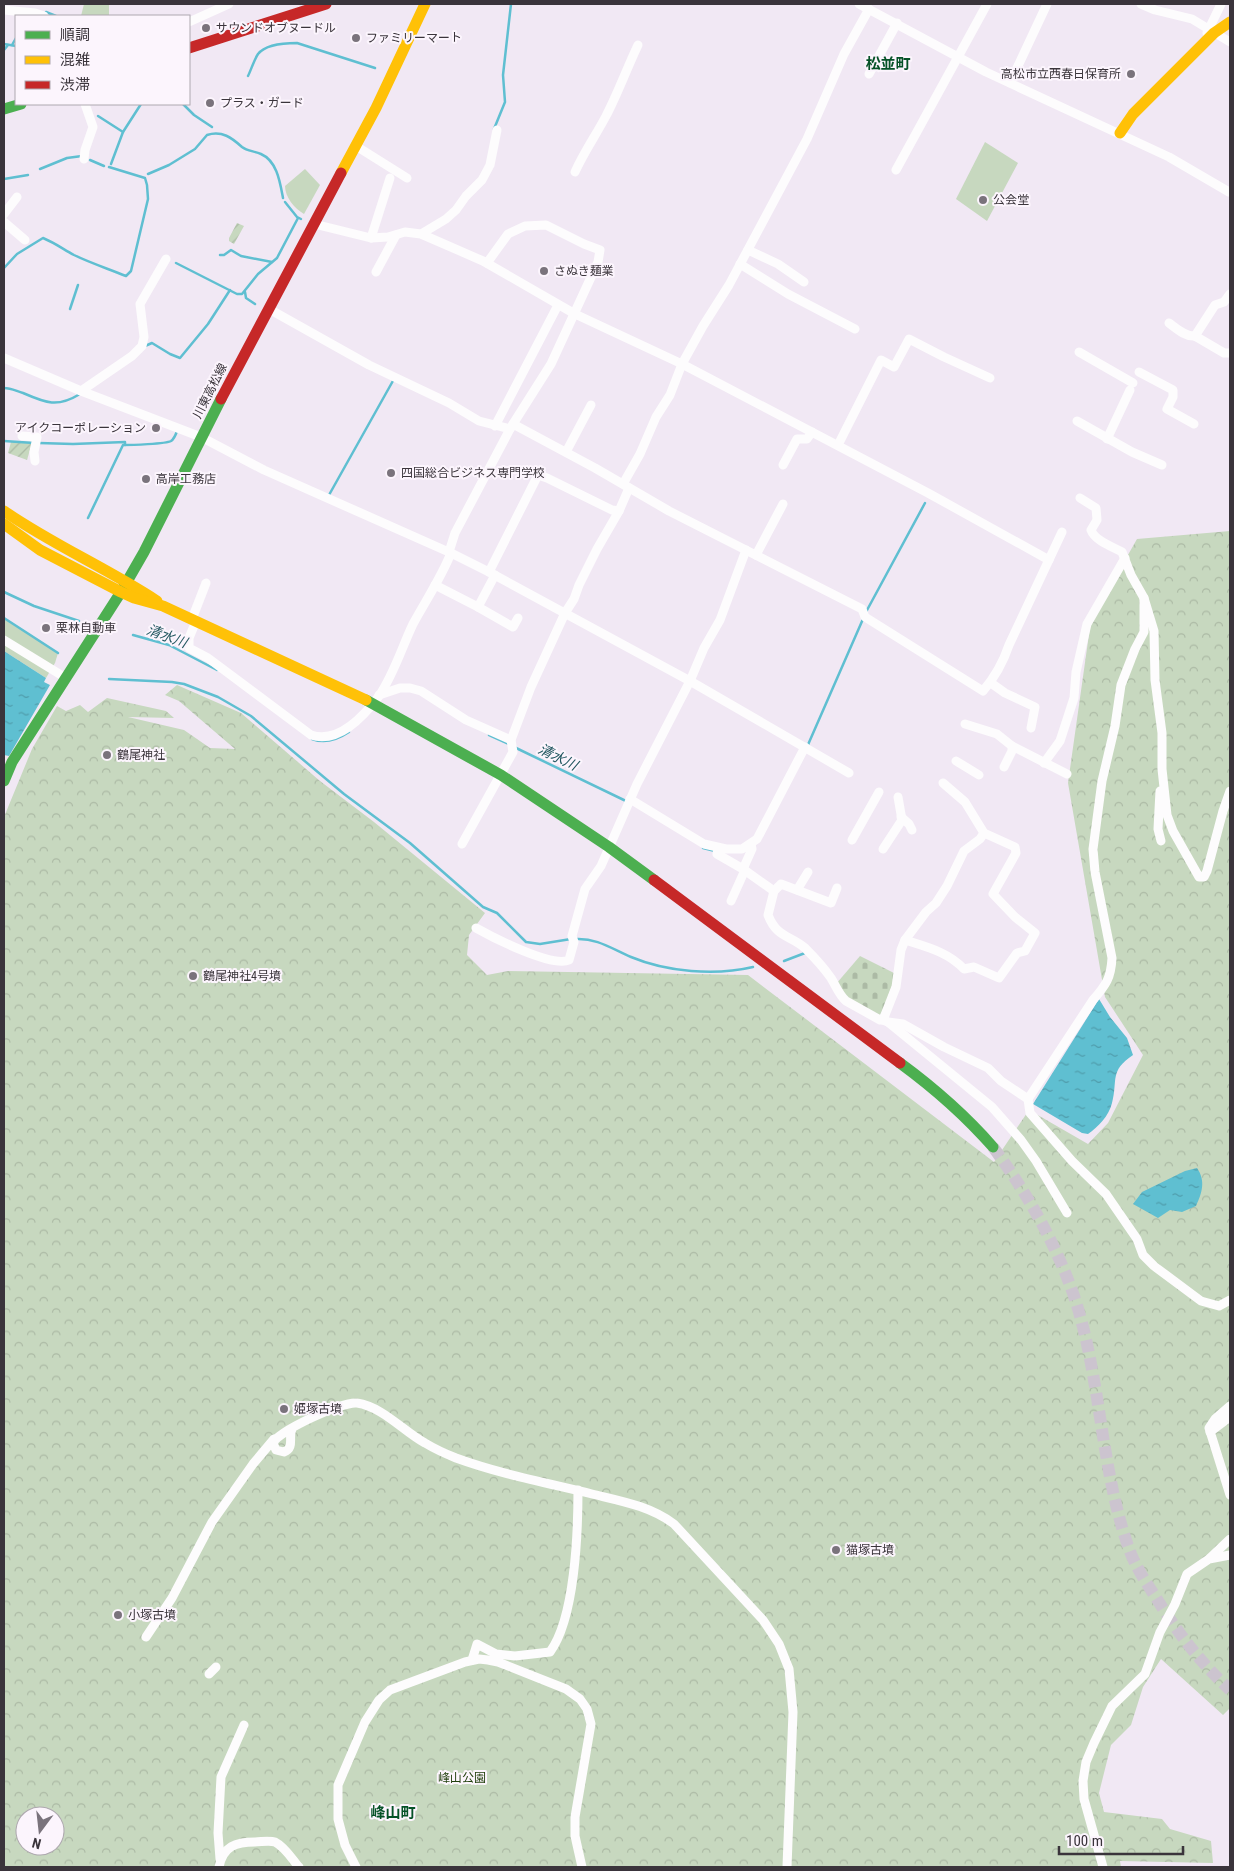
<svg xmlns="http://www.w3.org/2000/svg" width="1234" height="1871" viewBox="0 0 1234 1871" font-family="'Roboto Condensed','Noto Sans JP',sans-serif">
<defs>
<pattern id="forest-crowns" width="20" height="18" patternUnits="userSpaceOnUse" patternTransform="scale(1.25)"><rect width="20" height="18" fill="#c7d8bf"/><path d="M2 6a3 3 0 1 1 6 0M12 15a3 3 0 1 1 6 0" fill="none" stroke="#acbaa5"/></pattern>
<pattern id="cemetery-stones" width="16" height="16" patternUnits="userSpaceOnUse" patternTransform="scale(1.25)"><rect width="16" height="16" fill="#c7d8bf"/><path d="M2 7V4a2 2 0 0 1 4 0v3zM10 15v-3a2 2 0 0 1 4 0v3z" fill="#acbaa5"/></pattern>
<pattern id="garden-furrows" width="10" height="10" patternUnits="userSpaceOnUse" patternTransform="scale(1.25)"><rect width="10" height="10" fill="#c7d8bf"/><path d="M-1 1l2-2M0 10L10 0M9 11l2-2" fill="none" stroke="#acbaa5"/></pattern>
<pattern id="water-ripples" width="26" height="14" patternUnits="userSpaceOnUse" patternTransform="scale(1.25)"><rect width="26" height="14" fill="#5fbfd1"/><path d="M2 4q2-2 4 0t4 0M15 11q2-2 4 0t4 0" fill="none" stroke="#4f9cab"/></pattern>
</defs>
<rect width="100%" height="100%" fill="#f1e8f4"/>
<g fill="#c7d8bf">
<path d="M84 4H109V16H81Z"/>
<path d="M985 142 1018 163 987 221 956 199Z"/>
<path d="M305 169 320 185 304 214C294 208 285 197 285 186Z"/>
<path d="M4 619 58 653 55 663 46 678 4 651Z"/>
</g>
<path fill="url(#forest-crowns)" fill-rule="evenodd" d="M1230 531V1708L1223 1715 1161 1659 1143 1687 1131 1725 1111 1745 1099 1793 1104 1812 1162 1819 1170 1829 1211 1841 1213 1863 1120 1861 1121 1867H4V817L32 749 57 706 66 711 80 705 88 712 107 698 166 711 174 718 128 717 184 730 210 748 235 749 179 701 165 695 177 685 241 713 320 781 374 822 485 913 469 935 467 955 487 975 508 971 748 975 994 1162 1029 1110 1088 1144 1108 1123 1143 1055 1105 997 1068 783 1091 620 1137 539ZM25 1816H55V1846H25Z"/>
<path fill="url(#cemetery-stones)" d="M860 956 896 974 883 1011 879 1016 844 997 836 984Z"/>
<g fill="url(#garden-furrows)">
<path d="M237 223 244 226 234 244 229 241V238Z"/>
<path d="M11 442 32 443 27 460 8 453Z"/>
</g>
<g fill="url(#water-ripples)">
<path d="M4 651 46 678 44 682 50 685 9 756 4 755Z"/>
<path d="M1099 999 1110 1017 1127 1038 1133 1055C1109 1071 1118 1080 1112 1103 1109 1116 1098 1127 1088 1134L1082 1133 1033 1104Z"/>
<path d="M1197 1168C1206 1181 1202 1193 1196 1206L1182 1212 1170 1210 1158 1218 1133 1204 1142 1192 1185 1171Z"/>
</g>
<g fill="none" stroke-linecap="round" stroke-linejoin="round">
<g stroke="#5fbfd1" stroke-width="2.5">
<path d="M46 12 56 16"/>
<path d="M4 44 16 46"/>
<path d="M12 45 16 38"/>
<path d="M4 50 8 45"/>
<path d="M248 76C251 70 254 60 258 54 266 44 285 43 297 43L375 68"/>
<path d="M183 104 194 115 212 127"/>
<path d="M98 116 123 132"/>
<path d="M494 129 505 102 503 75 511 4"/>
<path d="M90 160 104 166"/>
<path d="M111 164 123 132 141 104"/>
<path d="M40 169 67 158 82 156"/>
<path d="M148 174 169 165 195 149 207 135C222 130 232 138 242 147 247 151 254 151 261 154 277 161 280 182 283 198"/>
<path d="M4 179 28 175"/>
<path d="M285 202 297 217 301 219"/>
<path d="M220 255H224L231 250 241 256 272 262"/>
<path d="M176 263 237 294H242L258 274 277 258 298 218"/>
<path d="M4 268 17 254 43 238C55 243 63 249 74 255 90 263 109 269 126 276L131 271 148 199 147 185 145 178 109 167"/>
<path d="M245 292 246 298 255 304"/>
<path d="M70 309 78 285"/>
<path d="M145 346 152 343 170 354 180 358 208 324 230 290"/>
<path d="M4 388C11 388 16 391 23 393 46 403 57 408 80 394"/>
<path d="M4 441 34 443"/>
<path d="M39 443 73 444 125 442V445"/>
<path d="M329 495 394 379"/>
<path d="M88 518 123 445C130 445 166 444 171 441 174 439 176 434 177 431"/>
<path d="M4 592 34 606 79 621"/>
<path d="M866 612 925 503"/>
<path d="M4 618 58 653"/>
<path d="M133 635 169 645 217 670"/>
<path d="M109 679 172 682 184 684 218 697 251 716 344 794 410 843 483 907 497 913 526 942 540 944 571 939"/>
<path d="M489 735 509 744"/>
<path d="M312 739C325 744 337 740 349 732"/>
<path d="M514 747 628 802"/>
<path d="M807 747 863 619"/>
<path d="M703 848 715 851"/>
<path d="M576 939C597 938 612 949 631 957 667 972 715 976 753 967"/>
<path d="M784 961 805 953"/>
</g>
<path stroke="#ccc4cf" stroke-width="12" stroke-dasharray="12 6" stroke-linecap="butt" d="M993 1147C1027 1193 1055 1242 1074 1296 1101 1377 1100 1465 1128 1546 1134 1564 1145 1581 1155 1596 1178 1633 1198 1660 1230 1690"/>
<g stroke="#fdfcfd" stroke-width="9">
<path d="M859 4 986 72 1169 157 1229 192"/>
<path d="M1141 4 1155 10 1192 19 1230 42"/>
<path d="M4 10 35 13 44 16"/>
<path d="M189 22 229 4"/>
<path d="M1207 33 1221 4"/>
<path d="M869 74 897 23"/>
<path d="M1010 83 1047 4"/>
<path d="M356 146 407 178"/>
<path d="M84 159 85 150 93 127 85 104"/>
<path d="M896 170 987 4"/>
<path d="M575 172C584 152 596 135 606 116 618 93 627 68 638 45"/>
<path d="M4 214 17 197"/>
<path d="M4 222 25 240"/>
<path d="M314 224 371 238 388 237 405 232 421 234 483 261 575 314 682 364 928 493 1049 560"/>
<path d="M421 234 446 219 456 210 466 196 482 180 490 165 497 130"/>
<path d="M371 238 390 178"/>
<path d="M748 250 778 264 804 282"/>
<path d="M487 263 508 234 525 226 546 225 584 244 600 250 598 262 551 364 513 424"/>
<path d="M740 264 788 294 855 329"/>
<path d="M376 272 396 235"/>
<path d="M269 309 369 365 449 403 479 421 510 429 513 424 595 468 669 511 862 609 865 617 983 691C995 677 1003 663 1009 645L1062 532"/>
<path d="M1169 323C1176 328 1185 337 1195 336L1215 305 1224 302 1230 294"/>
<path d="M1195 336 1224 353H1230"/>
<path d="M1079 352 1133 383"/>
<path d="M4 358 81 391 201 437 264 470 451 553 489 572 690 681 849 773"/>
<path d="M1139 372 1173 390V397L1167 409 1194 424"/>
<path d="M81 391 132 356 142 346 144 337 140 304 166 259"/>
<path d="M1077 421 1132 452 1162 465"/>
<path d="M495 426 558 305"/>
<path d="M22 436 37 437 34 452 35 461"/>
<path d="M1107 439 1130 390"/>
<path d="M838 445 881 360 894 367 909 339 944 357 990 378"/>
<path d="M566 452 591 405"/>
<path d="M783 465 797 439H807L812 432"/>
<path d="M623 484 640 454 656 417 670 395 682 364 703 326 729 285 807 139 844 54 869 9"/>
<path d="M1080 498 1096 508 1097 520 1091 530C1095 541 1113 547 1122 552L1131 575 1144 598 1154 631 1155 680 1162 733V769L1167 815 1173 831 1199 877H1204L1207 871 1223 811 1230 791"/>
<path d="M449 552 455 533 510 429"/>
<path d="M756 555 783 504"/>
<path d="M489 572 538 475 547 478 612 510 619 511"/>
<path d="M435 585 478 607 495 575"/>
<path d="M1144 598V632L1135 649 1121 685 1115 726 1102 781 1093 849 1095 872 1112 958C1111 978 1106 985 1093 1000L1028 1099 1030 1113 1072 1161 1106 1194 1137 1239 1143 1255 1154 1266 1201 1301 1219 1306 1230 1300"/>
<path d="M478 607 513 627 518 618"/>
<path d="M192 619 206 583"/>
<path d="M196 621 189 638V648L208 658 311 735C338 744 364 716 379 696 394 674 402 647 413 624 426 600 441 578 451 553"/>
<path d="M4 640 66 678"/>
<path d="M991 683 1005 693 1035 707 1031 728"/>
<path d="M379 695 400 688H410L421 691 466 720 511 740"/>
<path d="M965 724 997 734 1012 746V751L1004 767"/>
<path d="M1012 746 1067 774"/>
<path d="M956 761 979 775"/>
<path d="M1044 763 1060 741 1074 698 1076 672 1087 624 1125 558"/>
<path d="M1160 791 1158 829 1161 841"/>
<path d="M630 799 704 844 726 849H742L757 839 805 747"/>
<path d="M901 817 909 824 912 830"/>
<path d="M984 833 980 839 964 851 947 886 936 903 926 912 905 940 901 950 896 987 883 1020 888 1022 903 1024 944 1047 988 1068 1001 1081 1028 1099"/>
<path d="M852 840 879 792"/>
<path d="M462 844 513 752 511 740 531 687 565 613 574 599 579 585 597 549 619 511 629 488"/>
<path d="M751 844 752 849 743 869 774 891 768 915C777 938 790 935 805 948 814 957 824 968 831 978 836 986 839 995 846 1001L880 1020H883"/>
<path d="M718 848 717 854 743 869"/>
<path d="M883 849 902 820 898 797"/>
<path d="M797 890 808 872"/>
<path d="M774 891 781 884 831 903 837 888"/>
<path d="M731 901 745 870"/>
<path d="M476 928C492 937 552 968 569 960L574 942 572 936 585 889 601 866 637 784 690 681 704 648 720 620 746 550"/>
<path d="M905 940C927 947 948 952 964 969L974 967 999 978 1017 953 1025 951 1035 933 1015 917 993 894 1016 853 1015 847 984 833 965 802 943 783"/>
<path d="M888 1022 992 1107 1021 1140 1036 1161 1067 1213"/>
<path d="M1230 1406 1215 1419 1209 1428 1230 1495"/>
<path d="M292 1429C288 1437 295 1448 284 1452L276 1450 273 1443C278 1431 343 1401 357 1403 383 1407 403 1431 425 1443 435 1449 446 1454 456 1458 500 1474 547 1483 592 1494 621 1501 650 1506 674 1524L763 1620 779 1644 789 1669 793 1712 787 1867"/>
<path d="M1210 1432 1230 1417"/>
<path d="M1210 1558 1230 1539"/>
<path d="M146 1637 172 1598 212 1522 253 1464 274 1439"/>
<path d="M472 1660 477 1644 496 1654 515 1656 550 1652C575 1618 578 1533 578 1490"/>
<path d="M209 1674 216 1667"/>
<path d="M220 1859 218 1833 221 1777 244 1725"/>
<path d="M219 1867C223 1846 236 1842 255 1842 261 1842 269 1840 275 1842 285 1847 292 1859 299 1867"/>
<path d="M356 1867 345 1845 338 1819V1785L365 1722 379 1700 390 1690 465 1662 479 1659 488 1660 498 1662 566 1689 580 1699 587 1709 591 1724 575 1817V1836L582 1867"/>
<path d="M1103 1867 1084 1799 1083 1781 1086 1762 1094 1743 1112 1706 1145 1674 1160 1632 1175 1604 1187 1574 1209 1559 1230 1555"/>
</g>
<g stroke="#4caf50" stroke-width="11">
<path d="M4 109 21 104"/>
<path d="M366 700 501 775 609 847 654 880"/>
<path d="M4 781 12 762 121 592 144 552 221 399"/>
<path d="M900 1063C934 1088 965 1115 993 1147"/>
</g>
<g stroke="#ffc107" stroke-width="11">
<path d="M1120 133 1133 114 1214 33 1230 22"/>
<path d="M341 173 376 108 425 4"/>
<path d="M4 511C53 545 107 568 157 601"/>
<path d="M4 524 40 550 121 592 134 598 163 606 366 700"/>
</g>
<g stroke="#c62828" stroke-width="11">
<path d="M189 48 326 4"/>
<path d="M221 399 341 173"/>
<path d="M654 880 900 1063"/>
</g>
</g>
<g fill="#7a737c" stroke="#fcf5fd" stroke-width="2">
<circle cx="206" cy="28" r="5"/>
<circle cx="356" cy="38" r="5"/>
<circle cx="1131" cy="74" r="5"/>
<circle cx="210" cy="103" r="5"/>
<circle cx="983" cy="200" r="5"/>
<circle cx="544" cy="271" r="5"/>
<circle cx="156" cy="428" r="5"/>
<circle cx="391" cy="473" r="5"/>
<circle cx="146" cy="479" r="5"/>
<circle cx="46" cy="628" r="5"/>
<circle cx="107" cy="755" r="5"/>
<circle cx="193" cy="976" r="5"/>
<circle cx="284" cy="1409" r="5"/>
<circle cx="836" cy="1550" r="5"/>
<circle cx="118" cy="1615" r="5"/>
</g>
<g text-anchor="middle" stroke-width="4" stroke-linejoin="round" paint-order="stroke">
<g font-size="12" fill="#3a343b" stroke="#fcf5fd" text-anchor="start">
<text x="216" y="32">サウンドオブヌードル</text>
<text x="366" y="42">ファミリーマート</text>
<text x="1121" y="78" text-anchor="end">高松市立西春日保育所</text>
<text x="220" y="107">プラス・ガード</text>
<text x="993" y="204">公会堂</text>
<text x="554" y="275">さぬき麺業</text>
<text x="146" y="432" text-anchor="end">アイクコーポレーション</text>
<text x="401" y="477">四国総合ビジネス専門学校</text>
<text x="156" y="483">高岸工務店</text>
<text x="56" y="632">栗林自動車</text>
<text x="117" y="759">鶴尾神社</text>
<text x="203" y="980">鶴尾神社4号墳</text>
<text x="294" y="1413">姫塚古墳</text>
<text x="846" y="1554">猫塚古墳</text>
<text x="128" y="1619">小塚古墳</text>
</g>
<g font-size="12" fill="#3a343b" stroke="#fcf5fd">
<text transform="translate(210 391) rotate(-63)" y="4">川東高松線</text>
</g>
<g font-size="12" fill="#21400d" stroke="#fcf5fd">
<text x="462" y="1782">峰山公園</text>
</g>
<g font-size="14" font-style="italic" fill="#225760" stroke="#fcf5fd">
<text transform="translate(167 636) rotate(20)" y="5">清水川</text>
<text transform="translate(558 757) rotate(26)" y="5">清水川</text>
</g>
<g font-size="15" font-weight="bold" fill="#055227" stroke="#fcf5fd">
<text x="888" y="69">松並町</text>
<text x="393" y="1818">峰山町</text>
</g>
</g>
<rect width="1234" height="1871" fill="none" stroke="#3a343b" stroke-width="10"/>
<rect x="15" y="15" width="175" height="90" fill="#fcf5fd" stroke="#aea8af"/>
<rect x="25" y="31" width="25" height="8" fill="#4caf50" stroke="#aea8af"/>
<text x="60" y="40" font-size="15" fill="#3a343b">順調</text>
<rect x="25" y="56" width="25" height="8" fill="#ffc107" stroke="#aea8af"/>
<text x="60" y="65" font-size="15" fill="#3a343b">混雑</text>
<rect x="25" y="81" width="25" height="8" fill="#c62828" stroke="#aea8af"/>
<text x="60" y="90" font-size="15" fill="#3a343b">渋滞</text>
<g transform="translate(40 1831) rotate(195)"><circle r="24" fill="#fcf5fd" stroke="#aea8af"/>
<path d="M0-4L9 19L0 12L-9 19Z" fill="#7a737c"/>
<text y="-8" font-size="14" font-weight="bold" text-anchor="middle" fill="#3a343b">N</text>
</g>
<path d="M1059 1846v8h124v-8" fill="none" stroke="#3a343b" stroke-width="2.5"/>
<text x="1066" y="1846" font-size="15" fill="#3a343b" stroke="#fcf5fd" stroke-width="4" paint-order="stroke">100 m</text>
</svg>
